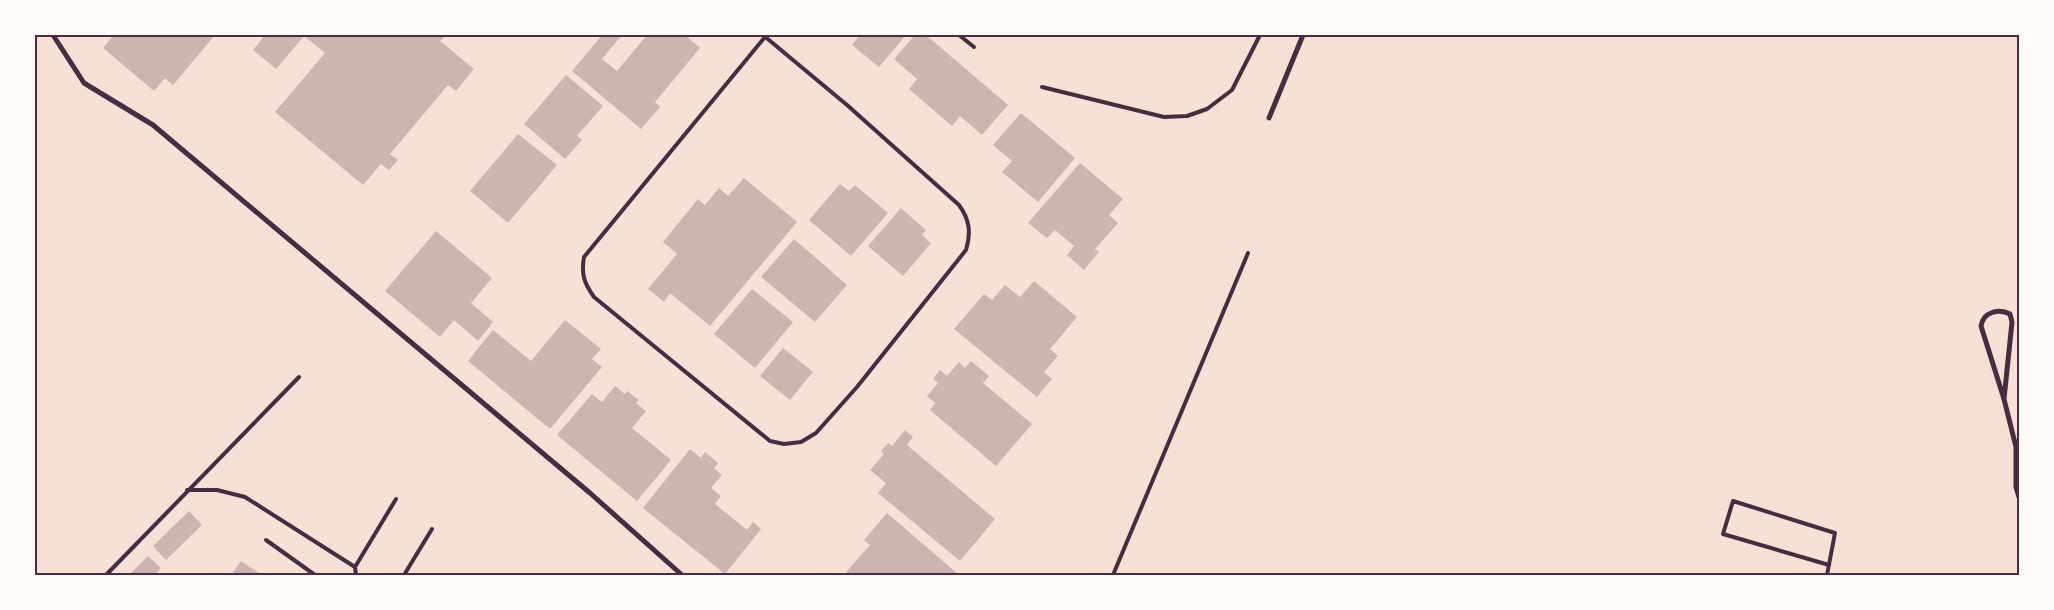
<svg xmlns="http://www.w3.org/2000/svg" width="2054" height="610" viewBox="0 0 2054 610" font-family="Figtree,sans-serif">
<rect width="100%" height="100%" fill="#f7e1d7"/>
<g fill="#ccb4b1">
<path d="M114 35H215L173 85 165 78 154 91 103 48Z"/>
<path d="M265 35H446L440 41 474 69 456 91 448 85 390 154 398 160 389 170 381 164 363 185 275 112 325 53 304 36 276 69 253 50Z"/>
<path d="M602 35H622L602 59 617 71 647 35H685L700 48 655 102 660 107 641 129 572 71Z"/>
<path d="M860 35H906L879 67 852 45Z"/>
<path d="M915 35H926L1008 105 982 135 960 116 952 126 909 89 917 79 894 59Z"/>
<path d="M566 75 603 106 577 136 582 140 565 159 524 124Z"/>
<path d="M1021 113 1075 158 1038 202 1002 172 1012 161 993 145Z"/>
<path d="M518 134 557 165 508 223 470 191Z"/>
<path d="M1080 163 1123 199 1109 215 1118 223 1095 249 1099 252 1084 270 1067 255 1074 246 1055 230 1047 238 1028 223Z"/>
<path d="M744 178 797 222 710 326 670 293 664 302 648 289 677 254 663 242 698 199 705 205 719 188 728 196Z"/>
<path d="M840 184 849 191 855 185 888 213 851 256 809 220Z"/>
<path d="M901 208 926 230 922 235 931 243 903 276 868 246Z"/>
<path d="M436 231 492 278 471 303 493 322 478 341 454 320 440 337 385 291Z"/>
<path d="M794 239 847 285 815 322 761 277Z"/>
<path d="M1034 281 1077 317 1050 349 1058 356 1044 372 1052 379 1037 397 954 329 984 294 992 300 1005 285 1020 297Z"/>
<path d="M752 289 793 322 755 368 714 334Z"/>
<path d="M565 320 601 349 592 359 602 367 550 429 468 361 493 330 531 361Z"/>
<path d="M783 348 813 372 790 400 760 376Z"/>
<path d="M971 361 989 376 983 383 1032 424 996 466 930 410 935 403 927 396 938 383 933 379 940 370 947 376 959 362 965 368Z"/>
<path d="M615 386 625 394 627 391 639 400 636 403 646 411 632 428 671 460 637 501 557 435 592 394 602 402Z"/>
<path d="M905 430 913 437 907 445 995 519 960 561 878 493 886 483 870 470 884 454 881 451 888 443 892 446Z"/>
<path d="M690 449 701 458 705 452 718 463 714 468 722 475 711 488 721 496 715 504 747 530 753 522 761 529 725 574 643 508Z"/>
<path d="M189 511 202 525 166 560 153 546Z"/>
<path d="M887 513 959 575H850L846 572 870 545 864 540Z"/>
<path d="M148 556 161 568 155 575H129Z"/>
<path d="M241 561 262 575H238L233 572Z"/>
</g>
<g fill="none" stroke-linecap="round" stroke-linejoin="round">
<g stroke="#4a2c40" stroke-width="4">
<path d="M763 35 847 105 959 205C970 220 971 233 966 250L857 387 816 433 801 442 784 444 770 441 594 297C584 283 581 274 584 257L765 37"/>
<path d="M959 35 974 47"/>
<path d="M1042 87 1164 117 1187 116 1207 109 1232 90 1260 35"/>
<path d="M187 490H217L245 497 355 567 356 575"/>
<path d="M266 540 315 575"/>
<path d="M355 567 396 499"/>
<path d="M106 575 299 377"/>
<path d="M404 575 432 529"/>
<path d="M1113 575 1248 253"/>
<path d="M1827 575 1835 533 1733 501 1723 534 1829 565"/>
</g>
<g stroke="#4a2c40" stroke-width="5">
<path d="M53 35 84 83 153 125 590 493 682 575"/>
<path d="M1269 118 1303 35"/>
<path d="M2004 399 2012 322 2010 314C1999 308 1983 312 1981 326L2004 399 2016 447V487L2019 497"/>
</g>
</g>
<rect width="2054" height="610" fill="none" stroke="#fffaf5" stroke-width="72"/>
<rect x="36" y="36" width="1982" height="538" fill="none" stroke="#4a2c40" stroke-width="2"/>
</svg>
